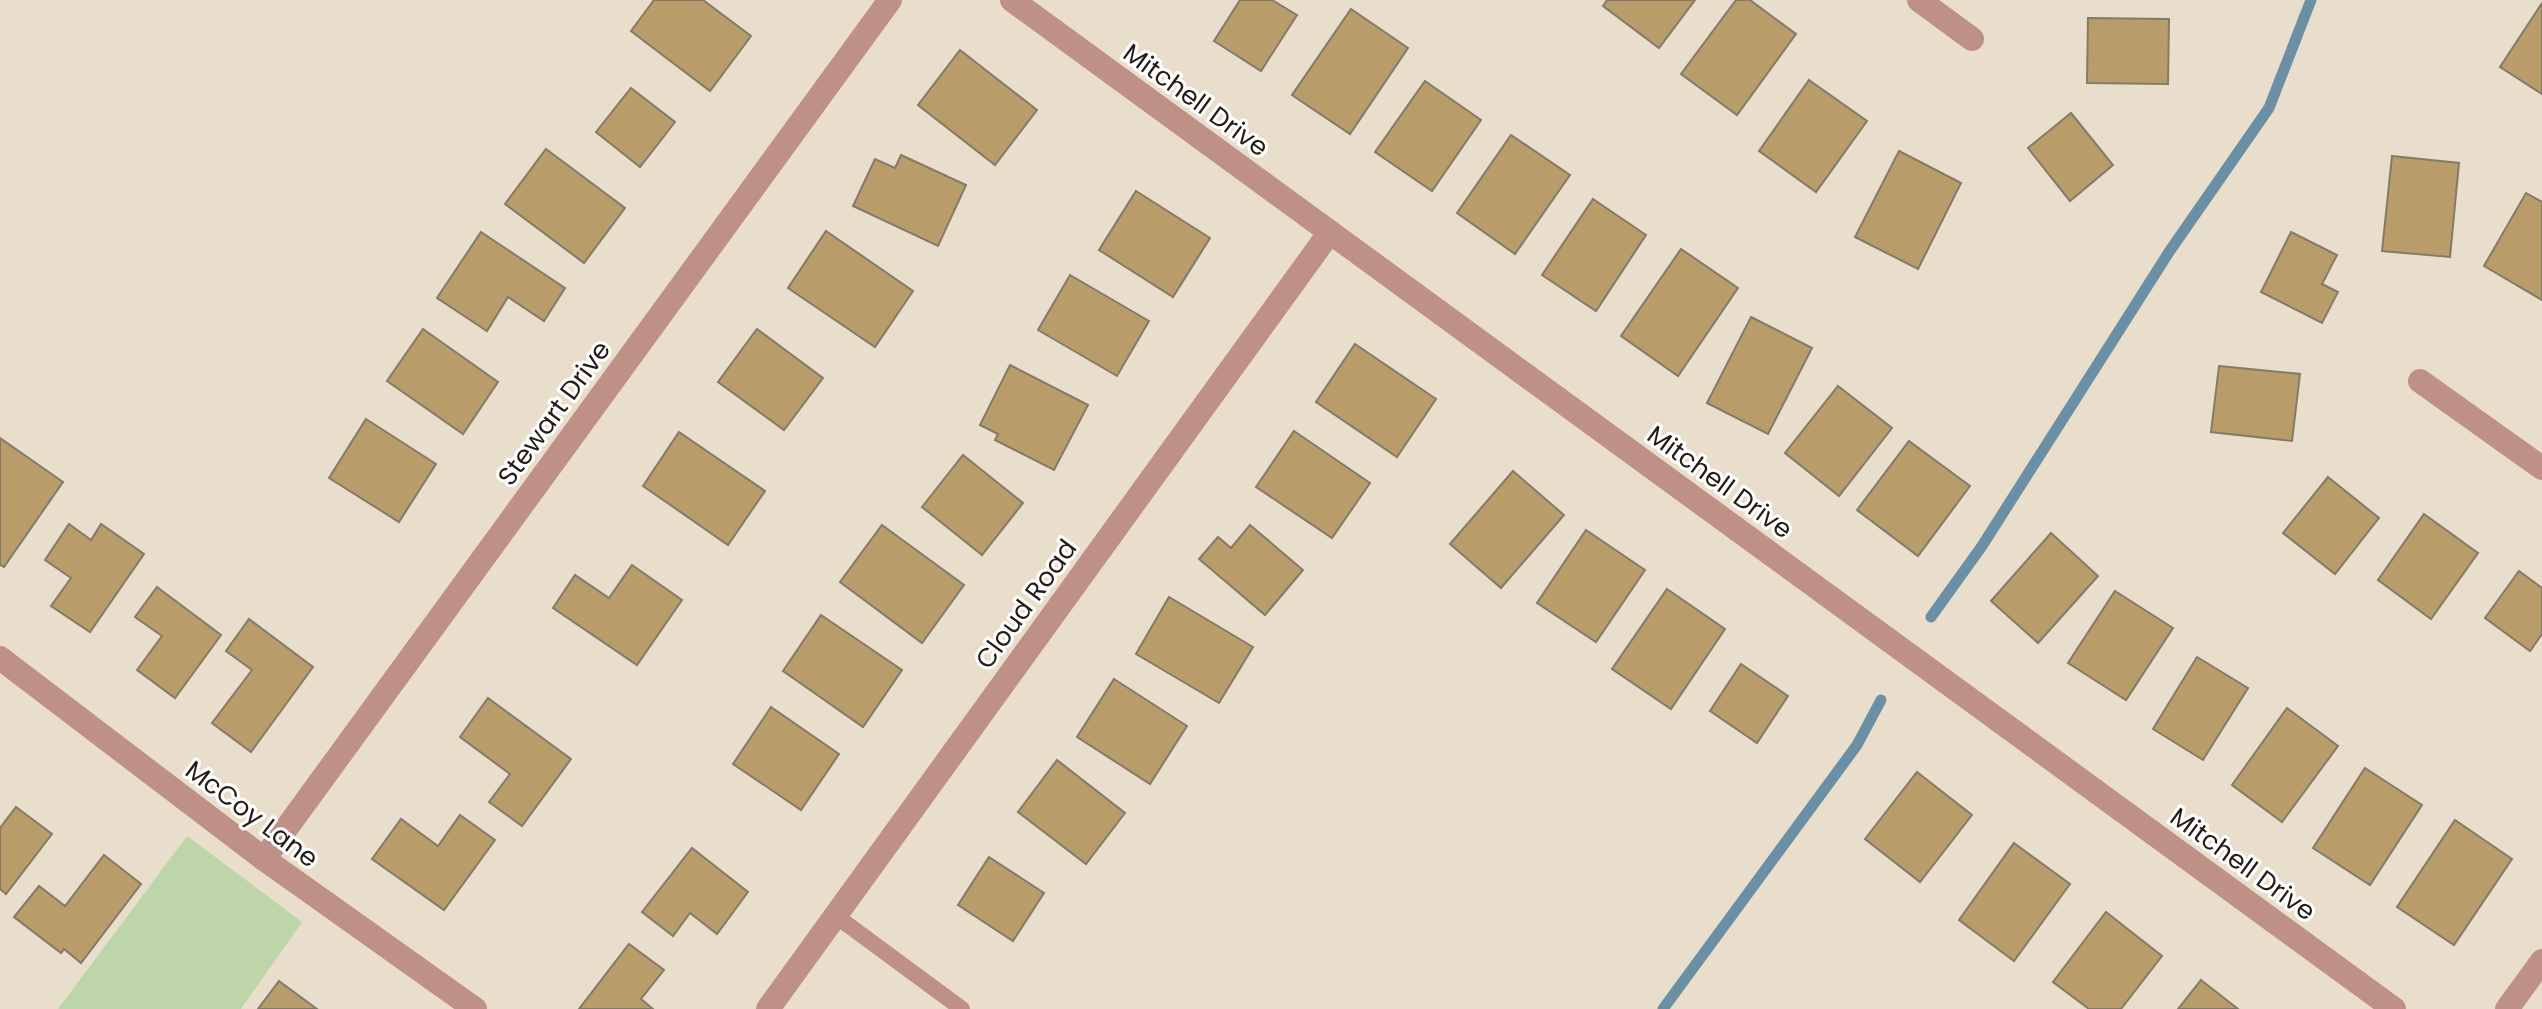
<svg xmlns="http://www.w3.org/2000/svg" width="2542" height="1009" viewBox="0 0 2542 1009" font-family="Poppins,sans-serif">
<rect width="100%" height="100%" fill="#e9decb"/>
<path fill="#bdd5a8" d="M187 836 302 922 241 1009H58Z"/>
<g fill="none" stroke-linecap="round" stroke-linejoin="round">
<g stroke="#6b8fa5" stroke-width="11">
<path d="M1931 617 1982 546 2169 252 2269 108 2311 0"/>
<path d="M1663 1009 1857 745 1881 700"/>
</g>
</g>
<g fill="#b89d6b" stroke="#847a69" stroke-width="2">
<path d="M654 0H703L751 36 710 91 631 31Z"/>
<path d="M1240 0H1272L1297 15 1261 71 1214 41Z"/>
<path d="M1607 0H1695L1659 48 1603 6Z"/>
<path d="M1736 0H1750L1796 34 1737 115 1681 74Z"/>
<path d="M2542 3V94L2500 67Z"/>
<path d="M1351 9 1408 48 1350 134 1292 95Z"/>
<path d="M2088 18 2169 19 2168 84 2087 83Z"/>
<path d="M960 50 1037 110 995 165 918 105Z"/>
<path d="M1809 80 1867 121 1816 192 1759 151Z"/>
<path d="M1425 81 1481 120 1432 191 1375 152Z"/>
<path d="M631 88 675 122 640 167 596 132Z"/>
<path d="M2071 113 2113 165 2070 201 2028 148Z"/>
<path d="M1511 135 1570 175 1515 254 1457 213Z"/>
<path d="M546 149 625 208 584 263 505 204Z"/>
<path d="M1899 151 1961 183 1918 269 1855 237Z"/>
<path d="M901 155 966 185 938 246 853 206 875 159 895 168Z"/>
<path d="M2392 156 2459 163 2450 257 2382 251Z"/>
<path d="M1136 191 1210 238 1173 297 1099 250Z"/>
<path d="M2526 193 2542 202V300L2484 266Z"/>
<path d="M1593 199 1646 235 1596 311 1542 275Z"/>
<path d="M826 231 913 291 875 347 788 288Z"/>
<path d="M481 232 565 288 544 321 508 297 487 331 437 298Z"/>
<path d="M2291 232 2337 255 2322 284 2338 292 2322 323 2261 292Z"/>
<path d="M1681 249 1738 288 1678 376 1621 336Z"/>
<path d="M1070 275 1149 321 1117 376 1038 330Z"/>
<path d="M1751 317 1812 348 1768 434 1707 403Z"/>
<path d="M423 329 498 382 463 434 387 381Z"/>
<path d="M757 329 823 378 784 430 718 382Z"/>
<path d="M1355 344 1436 399 1397 457 1316 402Z"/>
<path d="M1010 365 1088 405 1054 470 995 440 998 434 980 425Z"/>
<path d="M2219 366 2300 374 2292 441 2211 432Z"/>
<path d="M1838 386 1892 428 1839 496 1785 453Z"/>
<path d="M366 419 436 464 399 522 329 478Z"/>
<path d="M1294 431 1370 483 1332 538 1256 487Z"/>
<path d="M679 432 765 491 728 545 643 486Z"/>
<path d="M0 438 63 482 4 567 0 565Z"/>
<path d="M1909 441 1970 486 1918 556 1857 510Z"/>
<path d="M963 455 1023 503 982 555 922 507Z"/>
<path d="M1513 471 1564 515 1501 588 1450 544Z"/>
<path d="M2328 477 2379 518 2335 574 2283 533Z"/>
<path d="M2424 514 2478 553 2431 619 2378 580Z"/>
<path d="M69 524 91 540 101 524 144 554 90 632 51 606 71 578 45 560Z"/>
<path d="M882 525 964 585 922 643 840 582Z"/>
<path d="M1250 525 1303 570 1265 615 1199 559 1218 537 1231 548Z"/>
<path d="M1586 530 1645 570 1596 642 1537 603Z"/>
<path d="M2051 533 2098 576 2038 643 1991 601Z"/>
<path d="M632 565 682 600 637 665 553 608 575 575 609 598Z"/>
<path d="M2519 571 2542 588V634L2530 651 2485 618Z"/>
<path d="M157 587 221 635 175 698 137 670 162 636 135 617Z"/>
<path d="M1667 589 1725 629 1671 709 1612 669Z"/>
<path d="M2115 591 2173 628 2126 700 2068 663Z"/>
<path d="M1169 597 1253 647 1219 703 1136 654Z"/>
<path d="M821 615 902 670 863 727 783 671Z"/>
<path d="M249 619 313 667 251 752 212 723 252 670 226 651Z"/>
<path d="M2197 657 2248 688 2203 760 2153 729Z"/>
<path d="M1741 664 1788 696 1757 743 1710 711Z"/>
<path d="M1114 679 1187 726 1150 784 1077 737Z"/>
<path d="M488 698 571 759 522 826 489 802 510 774 460 737Z"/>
<path d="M771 707 839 754 801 810 733 764Z"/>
<path d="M2287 708 2338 746 2282 822 2232 785Z"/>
<path d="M1057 760 1125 813 1086 864 1018 812Z"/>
<path d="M2365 768 2422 805 2370 885 2313 848Z"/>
<path d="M1917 772 1972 815 1920 882 1865 839Z"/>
<path d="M16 807 52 834 6 894 0 889V828Z"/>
<path d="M460 815 495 840 444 910 372 859 401 819 438 846Z"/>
<path d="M2455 820 2512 859 2454 945 2397 907Z"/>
<path d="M2014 843 2070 884 2014 961 1959 920Z"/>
<path d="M692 848 748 892 717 934 690 913 673 936 642 912Z"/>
<path d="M104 855 141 884 81 963 64 949 61 953 14 917 39 886 65 906Z"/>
<path d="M989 857 1044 893 1013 941 958 905Z"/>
<path d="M2106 912 2162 956 2121 1009H2089L2053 982Z"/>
<path d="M629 944 664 970 641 999 653 1009H579Z"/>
<path d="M2201 980 2238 1009H2178Z"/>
<path d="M279 981 317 1009H258Z"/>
</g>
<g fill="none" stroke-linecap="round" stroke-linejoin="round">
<path stroke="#bf9085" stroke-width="16" d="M836 916 962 1009"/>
<g stroke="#bf9085" stroke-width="24">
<path d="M1012 0 2394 1009"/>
<path d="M1919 0 1972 39"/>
<path d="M2420 381 2542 468"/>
<path d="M0 658 264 859 475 1009"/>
<path d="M264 859 890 0"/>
<path d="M768 1009 1330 232"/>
<path d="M2507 1009 2542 961"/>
</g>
</g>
<g text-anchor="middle" stroke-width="6" stroke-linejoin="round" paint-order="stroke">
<g font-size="26" fill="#221e17" stroke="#fff">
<text transform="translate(1196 100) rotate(36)" y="9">Mitchell Drive</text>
<text transform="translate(554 413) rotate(-54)" y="9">Stewart Drive</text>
<text transform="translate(1720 482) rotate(36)" y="9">Mitchell Drive</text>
<text transform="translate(1026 604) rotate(-54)" y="9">Cloud Road</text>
<text transform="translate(252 814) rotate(37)" y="9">McCoy Lane</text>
<text transform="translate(2243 864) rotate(36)" y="9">Mitchell Drive</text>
</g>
</g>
</svg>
